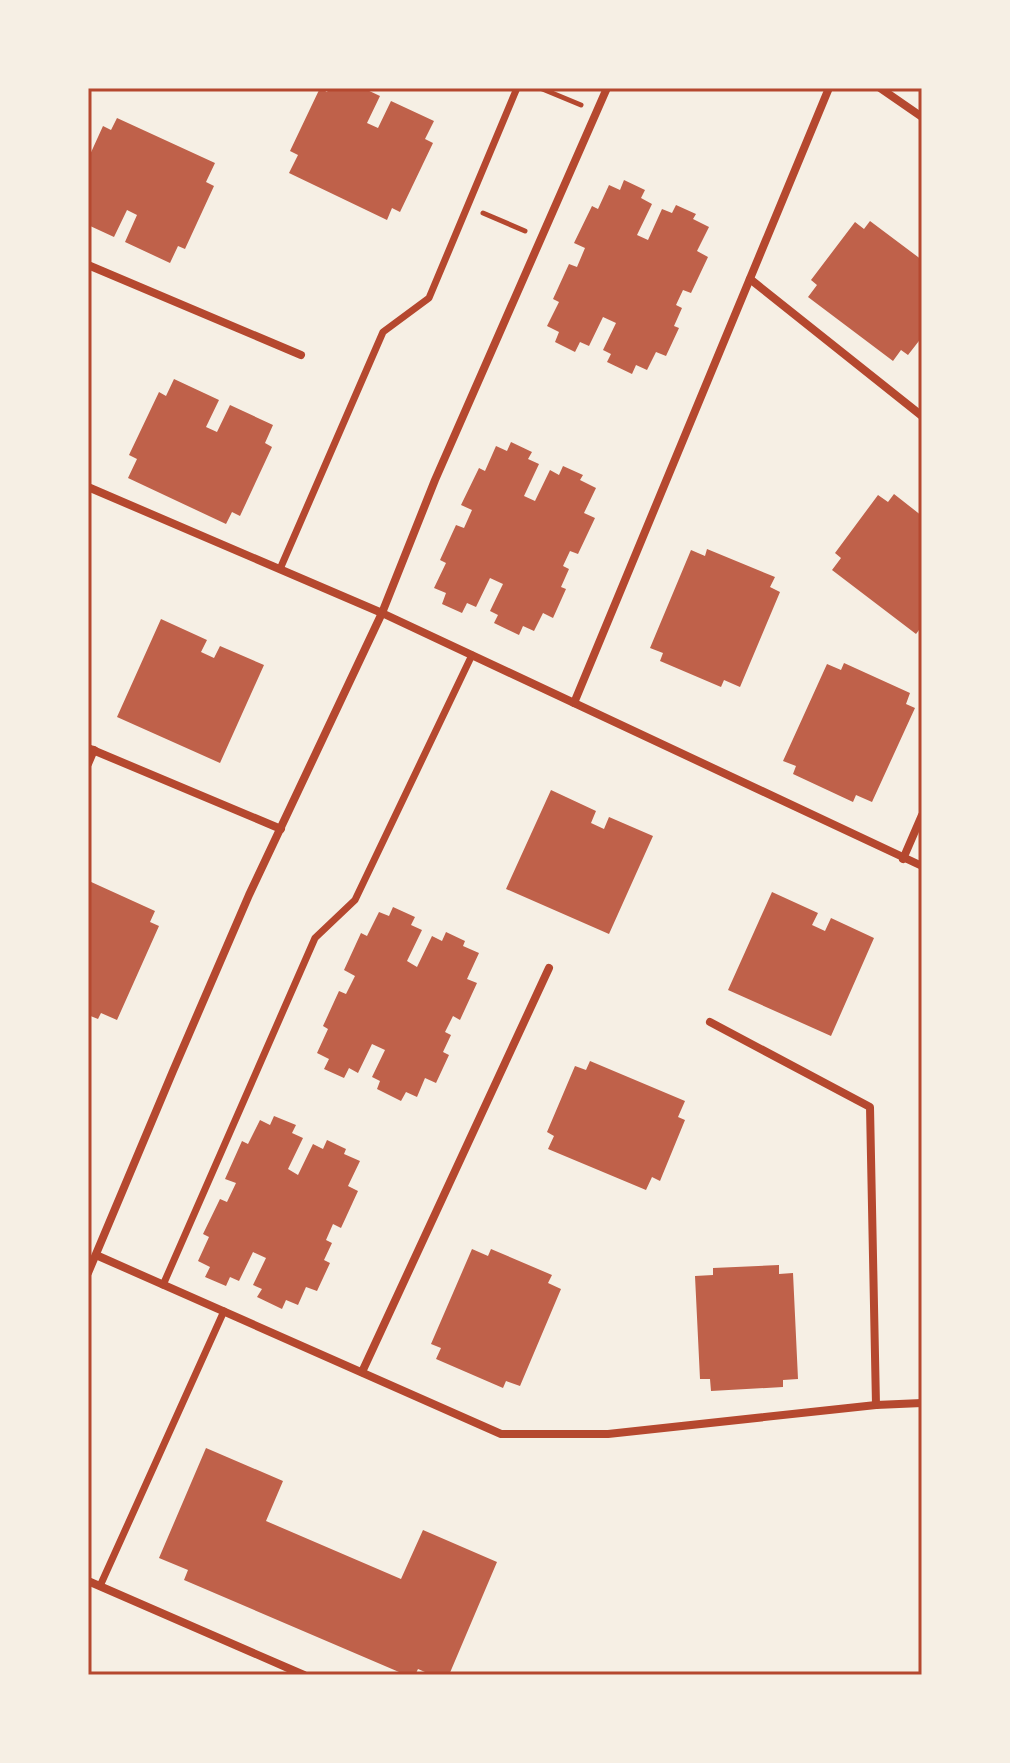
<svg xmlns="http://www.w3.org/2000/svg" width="1010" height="1763" viewBox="0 0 1010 1763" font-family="Raleway,sans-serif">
<rect width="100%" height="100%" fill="#f6efe4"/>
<g fill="#bf614a">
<path d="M320 88 327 92 329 88H363L380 96 367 123 378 128 391 101 434 121 425 139 433 143 400 212 392 208 387 220 289 173 298 155 290 151Z"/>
<path d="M117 118 215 163 206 182 214 186 185 249 178 246 170 263 125 242 137 215 127 210 114 237 88 225V159L103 126 111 130Z"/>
<path d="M624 180 645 190 641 198 652 204 637 235 648 240 662 209 672 213 676 205 696 214 693 219 709 227 697 251 708 257 691 293 683 290 676 305 682 308 674 326 679 328 666 356 656 352 647 370 636 365 632 374 607 362 611 354 603 350 616 323 603 317 589 346 580 342 575 352 555 342 559 332 547 326 559 302 553 299 569 264 577 267 585 248 574 243 592 206 598 209 609 185 620 190Z"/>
<path d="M870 221 922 260V337L908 355 901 350 893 361 808 297 817 285 811 280 855 222 864 229Z"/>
<path d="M174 379 219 400 206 427 217 432 230 405 273 425 265 443 272 447 240 516 232 512 226 524 128 478 137 459 129 455 159 392 166 396Z"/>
<path d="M511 442 532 452 528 459 539 464 524 496 535 501 550 470 559 475 563 466 583 475 580 480 596 488 584 513 595 518 578 554 570 551 563 566 569 569 561 587 566 589 553 618 543 613 534 631 523 626 519 635 494 623 498 615 490 611 503 584 490 578 476 607 467 603 462 613 442 604 446 593 434 588 446 563 440 560 456 525 464 528 472 510 461 505 479 468 485 471 496 446 507 451Z"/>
<path d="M894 494 922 516V626L916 634 832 570 841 558 835 553 878 495 888 502Z"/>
<path d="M707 549 775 577 770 587 780 592 740 687 724 680 721 687 660 661 663 653 650 648 691 550 705 556Z"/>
<path d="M161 619 207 640 201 652 214 658 220 646 264 665 220 763 117 717Z"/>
<path d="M844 663 910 693 906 704 915 708 872 802 856 795 853 802 793 774 796 766 783 761 827 664 841 670Z"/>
<path d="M551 790 596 811 591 823 604 829 609 817 653 836 609 934 506 889Z"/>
<path d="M89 881 155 911 150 922 159 926 117 1020 101 1013 98 1019 88 1015Z"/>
<path d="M772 892 818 913 812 925 825 931 831 918 874 938 831 1036 728 990Z"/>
<path d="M393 907 415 917 411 925 422 930 407 961 417 967 432 936 442 941 446 932 465 941 463 946 479 953 467 979 477 983 460 1020 453 1016 445 1032 451 1035 443 1052 449 1055 436 1083 425 1078 417 1097 406 1092 401 1101 377 1089 380 1081 372 1077 385 1050 372 1044 358 1073 349 1068 344 1078 324 1069 329 1059 317 1053 328 1029 323 1026 339 991 346 994 355 976 344 970 361 933 367 936 379 912 389 916Z"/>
<path d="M590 1061 685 1101 678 1117 685 1120 660 1181 652 1177 646 1190 548 1149 554 1136 547 1132 575 1066 586 1070Z"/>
<path d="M274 1116 296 1125 292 1133 303 1138 288 1169 298 1175 313 1144 323 1149 327 1140 346 1149 344 1154 360 1161 348 1186 358 1191 341 1228 333 1224 326 1240 332 1243 324 1260 330 1263 317 1291 306 1287 298 1305 286 1300 282 1309 257 1297 262 1289 253 1285 266 1258 253 1252 239 1281 230 1277 226 1286 205 1277 210 1267 198 1261 209 1237 203 1234 220 1199 227 1202 236 1183 225 1179 242 1141 248 1144 260 1120 270 1125Z"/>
<path d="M472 1249 488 1256 491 1249 552 1275 548 1283 561 1289 520 1386 506 1381 503 1388 436 1359 441 1348 431 1344Z"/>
<path d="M779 1265V1274L793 1273 798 1379 783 1380V1387L711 1391 710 1379H700L695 1276 713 1275V1268Z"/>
<path d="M206 1448 283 1481 266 1521 401 1579 423 1530 497 1562 449 1675H432L418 1669 415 1675H406L184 1580 188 1570 159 1558Z"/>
</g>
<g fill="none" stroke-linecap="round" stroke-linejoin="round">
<g stroke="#b5482f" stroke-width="5">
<path d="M540 88 581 105"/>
<path d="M483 213 525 231"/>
</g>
<g stroke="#b5482f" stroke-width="7">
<path d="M280 569 383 332 429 298 517 88"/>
<path d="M163 1285 315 938 355 900 472 655"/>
<path d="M100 1586 224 1311"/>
</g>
<g stroke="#b5482f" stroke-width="8">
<path d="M880 88 922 117"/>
<path d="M88 265 301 355"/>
<path d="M750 279 922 416"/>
<path d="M88 487 382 613 922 866"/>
<path d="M574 703 829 88"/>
<path d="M88 748 281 829"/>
<path d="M88 764 94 750"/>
<path d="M903 859 922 815"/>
<path d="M710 1022 870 1107 876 1405"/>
<path d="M96 1255 501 1434H608L876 1405 922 1403"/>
<path d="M88 1273 173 1071 249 895 382 613 435 480 607 88"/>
<path d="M362 1372 549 968"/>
<path d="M88 1581 304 1675"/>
</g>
</g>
<rect width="1010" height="1763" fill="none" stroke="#f6efe4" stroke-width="180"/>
<rect x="90" y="90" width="830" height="1583" fill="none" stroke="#b5482f" stroke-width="3"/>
</svg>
